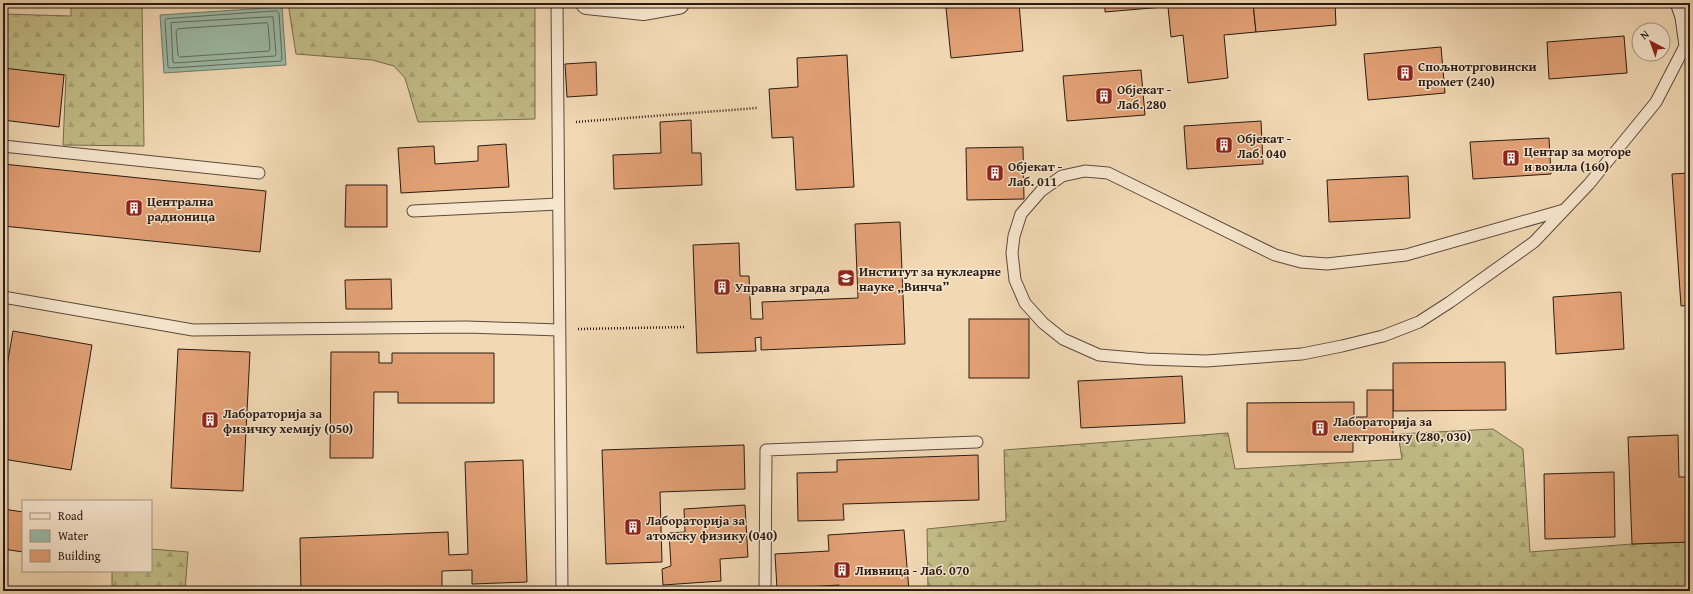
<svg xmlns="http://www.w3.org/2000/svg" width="1693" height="594" viewBox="0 0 1693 594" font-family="'Gentium Book Plus',serif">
<defs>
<pattern id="forest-firs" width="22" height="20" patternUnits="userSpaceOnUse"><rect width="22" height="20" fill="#c2bd88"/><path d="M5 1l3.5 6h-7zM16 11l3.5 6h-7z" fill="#a7a274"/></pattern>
</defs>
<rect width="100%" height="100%" fill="#f2d9b4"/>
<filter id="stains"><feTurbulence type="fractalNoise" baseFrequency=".005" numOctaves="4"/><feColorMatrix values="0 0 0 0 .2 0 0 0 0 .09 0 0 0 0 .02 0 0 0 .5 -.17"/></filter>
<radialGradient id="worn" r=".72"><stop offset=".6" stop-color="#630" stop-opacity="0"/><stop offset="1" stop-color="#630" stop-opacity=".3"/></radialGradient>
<g fill="url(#forest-firs)" stroke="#766c4e">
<path d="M71 3H142L144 146 63 145 66 75 3 69V14L71 16Z"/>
<path d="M288 3H535V119L418 122 405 78 394 66 372 60 296 54Z"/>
<path d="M1493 429 1523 449 1530 552 1632 544 1690 542V591H928L927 529 1006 521 1004 450 1228 433 1235 469 1402 459 1398 434Z"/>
<path d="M151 549 188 552 185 591H112V571H151Z"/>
</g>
<path fill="#9cbba8" stroke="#6e7b6d" d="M282 7 286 65 164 73 160 15Z"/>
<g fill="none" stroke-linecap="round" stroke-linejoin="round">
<g stroke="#626b5e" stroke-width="1">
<path d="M277 11 279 13 282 59 281 61 170 68 168 67 165 21 166 19Z"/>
<path d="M273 17 276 54 275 56 175 63 173 62 171 23Z"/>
<path d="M267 23 268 25 270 49 269 51 180 57 178 55 176 31 178 29Z"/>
</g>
</g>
<g fill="#e2a175" stroke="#291b15">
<path d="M1005 3H1019L1023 51 951 58 946 8Z"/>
<path d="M1105 3H1175V6L1105 12Z"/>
<path d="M1175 3H1253L1256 32 1224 35 1228 78 1188 83 1183 35 1171 37 1168 7 1175 6Z"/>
<path d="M1253 3H1335L1336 25 1256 32Z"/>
<path d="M1624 36 1627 73 1549 79 1547 42Z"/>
<path d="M1441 47 1445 93 1368 100 1364 54Z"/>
<path d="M847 55 854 187 796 190 793 137 772 138 769 89 798 87 797 58Z"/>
<path d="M596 62 597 95 567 97 565 64Z"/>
<path d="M3 68 64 75 59 127 3 120Z"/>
<path d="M1141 70 1145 115 1067 121 1063 76Z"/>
<path d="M691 120 692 153H701L702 185 614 189 613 155 661 153 660 122Z"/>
<path d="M1261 121 1263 164 1187 169 1184 126Z"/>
<path d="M1549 138 1551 174 1473 179 1470 142Z"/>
<path d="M506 144 509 187 401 193 398 148 434 146 435 164 478 161V146Z"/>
<path d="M1023 147 1024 199 967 200 966 148Z"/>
<path d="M3 164 266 191 260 252 3 226Z"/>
<path d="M1690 173V305L1681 306 1672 174Z"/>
<path d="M1408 176 1410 218 1329 222 1327 180Z"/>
<path d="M346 185H387V227H345Z"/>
<path d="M900 222 905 344 761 350V337L755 338 756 351 697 353 693 245 739 243 740 276H749L751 319H763L762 302 858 298 855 224Z"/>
<path d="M391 279 392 309H346L345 280Z"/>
<path d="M1621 292 1624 349 1556 354 1553 297Z"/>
<rect x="969" y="319" width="60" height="59"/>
<path d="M13 331 92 345 71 470 3 459V389Z"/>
<path d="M178 349 250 352 243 491 171 488Z"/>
<path d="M331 352H379V363H392V353H494V403H398V392H374L373 458H330Z"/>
<path d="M1505 362 1506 410 1393 411V363Z"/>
<path d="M1182 376 1185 423 1081 428 1078 381Z"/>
<path d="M1367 390H1393V438H1353V452H1247V403L1354 402V417H1367Z"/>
<path d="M1678 435 1679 477H1690V542L1632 544 1628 437Z"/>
<path d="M744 445 745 489 660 492 662 562 606 564 602 450Z"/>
<path d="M978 455 979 500 843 504 844 520 798 521 797 473 837 472V460Z"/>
<path d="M523 460 527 582 472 584V570L442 571V591H301L300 538 448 532 449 555 468 554 465 462Z"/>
<path d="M1614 472 1615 537 1545 539 1544 474Z"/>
<path d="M745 505 748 557 720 559 721 581 663 585 662 569 671 566 669 533 685 532 684 509Z"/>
<path d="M3 509 23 512V552L3 549Z"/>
<path d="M904 530 909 591H840L839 585 777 589 775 554 829 551 828 535Z"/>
</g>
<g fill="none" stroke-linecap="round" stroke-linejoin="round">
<defs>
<g id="service">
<path d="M557 3 562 591"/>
<path d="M1690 4 1681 17 1690 19"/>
<path d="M3 146 259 173"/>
<path d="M1564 210 1406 255 1327 264 1301 262 1275 255 1108 173 1085 171 1062 176 1041 191 1021 214 1014 236 1012 253 1015 280 1025 303 1043 323 1063 339 1099 355 1146 359 1206 361 1302 354 1342 346 1383 336 1419 322 1450 302 1534 242 1589 184 1656 102 1685 46 1681 17 1676 3"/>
<path d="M413 211 558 204"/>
<path d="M3 297 193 330 467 327 559 330"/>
<path d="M765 591 766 450 977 442"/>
</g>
<path id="minor" d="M587 3 644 9 678 3"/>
</defs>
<use href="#service" stroke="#5b4a3d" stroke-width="13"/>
<use href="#minor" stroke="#5b4a3d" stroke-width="24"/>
<g stroke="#291b15" stroke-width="2.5" stroke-dasharray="1 2" stroke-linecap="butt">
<path d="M576 122 757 108"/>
<path d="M578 329 686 327"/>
</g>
<use href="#service" stroke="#f7e6ce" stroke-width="11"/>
<use href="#minor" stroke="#f7e6ce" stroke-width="22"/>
</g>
<defs>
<symbol id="building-square" viewBox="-11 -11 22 22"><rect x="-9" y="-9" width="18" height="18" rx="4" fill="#8f2418" stroke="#f7e6ce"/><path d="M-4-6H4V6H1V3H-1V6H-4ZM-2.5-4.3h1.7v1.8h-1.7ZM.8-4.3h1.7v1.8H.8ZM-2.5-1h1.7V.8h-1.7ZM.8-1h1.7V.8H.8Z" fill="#fff"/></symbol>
<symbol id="university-square" viewBox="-11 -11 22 22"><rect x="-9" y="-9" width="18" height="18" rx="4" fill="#8f2418" stroke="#f7e6ce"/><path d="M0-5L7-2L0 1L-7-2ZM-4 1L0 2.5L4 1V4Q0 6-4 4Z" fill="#fff"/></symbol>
</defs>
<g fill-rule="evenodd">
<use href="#building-square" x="1395" y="63" width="20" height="20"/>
<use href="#building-square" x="1094" y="86" width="20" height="20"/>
<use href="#building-square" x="1214" y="135" width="20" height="20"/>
<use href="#building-square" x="1501" y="148" width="20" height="20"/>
<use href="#building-square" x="985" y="163" width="20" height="20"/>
<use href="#building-square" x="124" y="198" width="20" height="20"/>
<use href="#university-square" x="836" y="268" width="20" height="20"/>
<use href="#building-square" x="712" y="277" width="20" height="20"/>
<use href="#building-square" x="200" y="410" width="20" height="20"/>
<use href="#building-square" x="1310" y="418" width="20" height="20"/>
<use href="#building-square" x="623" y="517" width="20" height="20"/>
<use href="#building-square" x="832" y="560" width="20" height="20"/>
</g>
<g text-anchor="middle" stroke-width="3" stroke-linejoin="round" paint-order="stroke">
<g font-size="13" font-weight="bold" fill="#291b15" stroke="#f7e6ce" text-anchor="start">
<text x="1418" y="71">Спољнотрговински<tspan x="1418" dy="15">промет (240)</tspan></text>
<text x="1117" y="94">Објекат -<tspan x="1117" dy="15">Лаб. 280</tspan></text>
<text x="1237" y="143">Објекат -<tspan x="1237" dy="15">Лаб. 040</tspan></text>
<text x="1524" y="156">Центар за моторе<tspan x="1524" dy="15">и возила (160)</tspan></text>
<text x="1008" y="171">Објекат -<tspan x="1008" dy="15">Лаб. 011</tspan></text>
<text x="147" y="206">Централна<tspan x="147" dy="15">радионица</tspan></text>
<text x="859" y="276">Институт за нуклеарне<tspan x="859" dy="15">науке „Винча”</tspan></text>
<text x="735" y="292">Управна зграда</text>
<text x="223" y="418">Лабораторија за<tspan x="223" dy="15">физичку хемију (050)</tspan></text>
<text x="1333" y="426">Лабораторија за<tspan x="1333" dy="15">електронику (280, 030)</tspan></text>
<text x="646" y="525">Лабораторија за<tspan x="646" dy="15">атомску физику (040)</tspan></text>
<text x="855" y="575">Ливница - Лаб. 070</text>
</g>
</g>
<rect width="1693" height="594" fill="none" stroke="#f2d9b4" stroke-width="16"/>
<rect x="4" y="4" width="1685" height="586" fill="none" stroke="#291b15" stroke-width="2"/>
<rect x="8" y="8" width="1677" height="578" fill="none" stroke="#291b15"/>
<rect x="22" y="500" width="130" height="72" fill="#f7e6ce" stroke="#a59584"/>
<rect x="30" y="513" width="20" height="6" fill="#f7e6ce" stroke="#a59584"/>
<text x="58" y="520" font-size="12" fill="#291b15">Road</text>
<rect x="30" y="530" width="20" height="12" fill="#9cbba8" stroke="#a59584"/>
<text x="58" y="540" font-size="12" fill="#291b15">Water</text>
<rect x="30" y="550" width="20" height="12" fill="#e2a175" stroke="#a59584"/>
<text x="58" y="560" font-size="12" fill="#291b15">Building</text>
<g transform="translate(1651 42) rotate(319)"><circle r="19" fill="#f7e6ce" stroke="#a59584"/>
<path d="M0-3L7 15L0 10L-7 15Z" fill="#8f2418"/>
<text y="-6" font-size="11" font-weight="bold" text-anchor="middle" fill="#291b15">N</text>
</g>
<rect width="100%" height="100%" filter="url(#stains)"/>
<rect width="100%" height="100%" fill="url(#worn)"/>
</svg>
